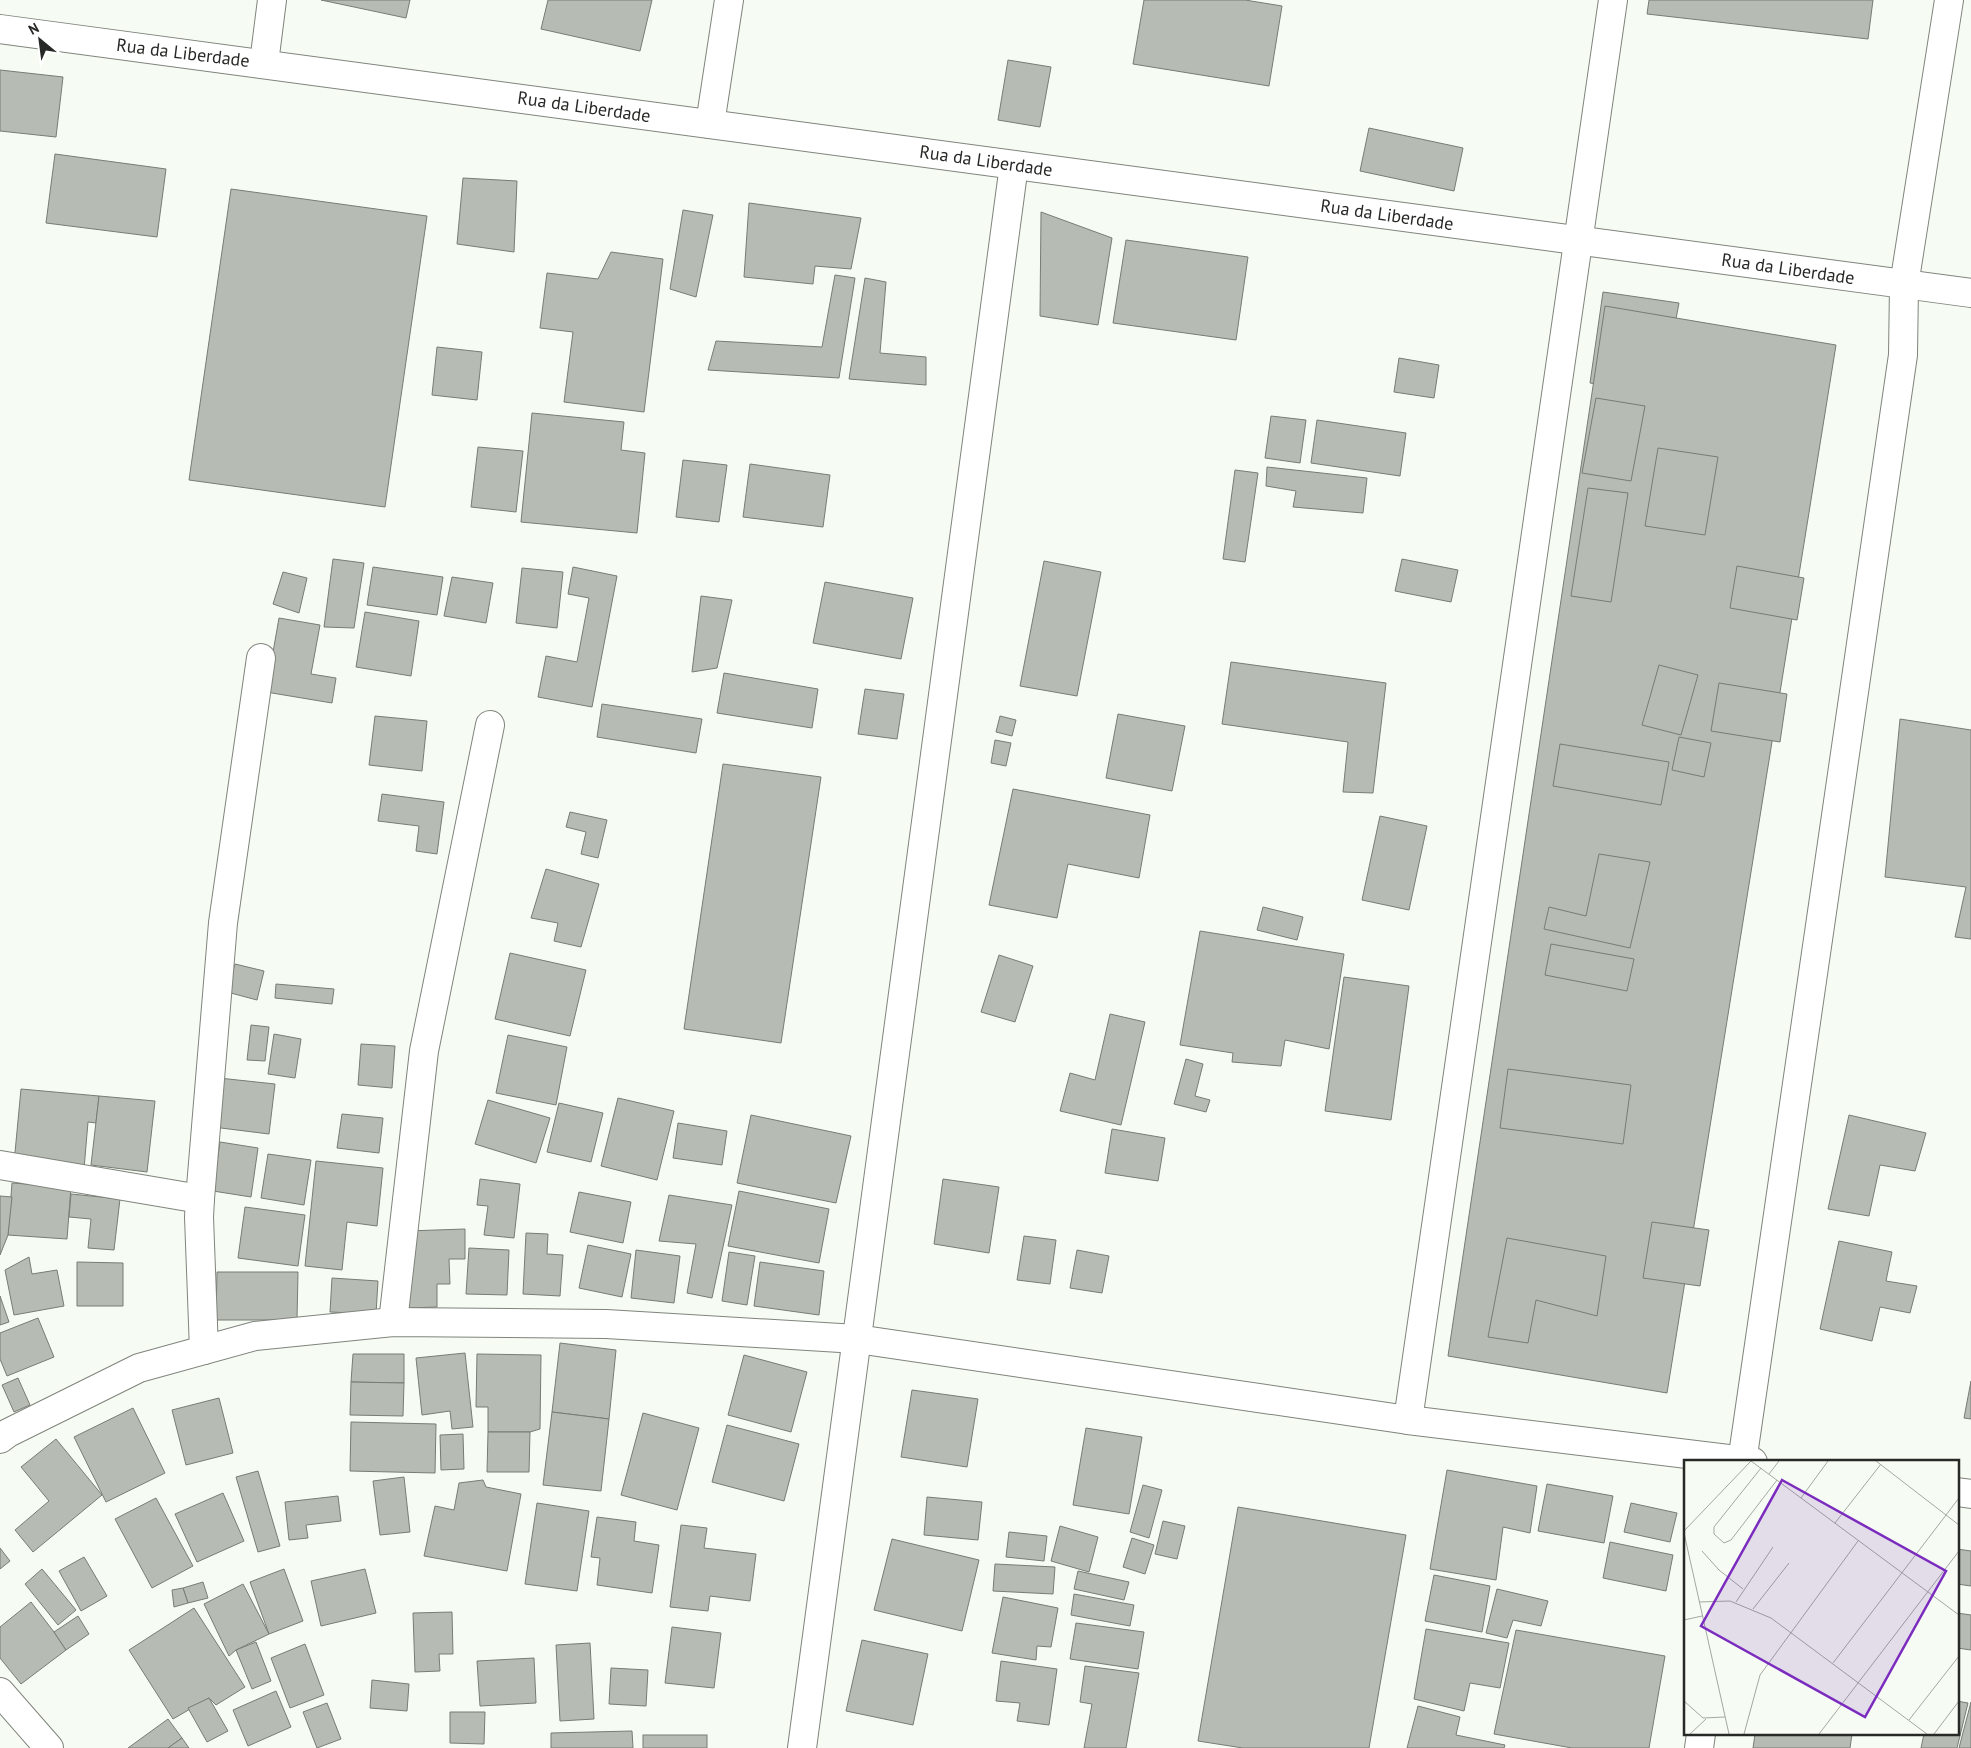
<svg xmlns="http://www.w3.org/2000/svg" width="1971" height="1748" viewBox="0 0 1971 1748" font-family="'PT Sans',sans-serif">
<rect width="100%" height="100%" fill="#f6fcf3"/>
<g fill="#b6bcb4" stroke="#777c74">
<path d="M321 0H410L406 18Z"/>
<path d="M548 0H652L640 51 541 29Z"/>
<path d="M1144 0H1245L1282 6 1269 86 1133 64Z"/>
<path d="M1649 0H1873L1868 39 1647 14Z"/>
<path d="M1008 60 1051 67 1040 127 998 120Z"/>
<path d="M0 70 63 77 56 137 0 131Z"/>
<path d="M1369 128 1463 148 1454 191 1360 171Z"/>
<path d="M55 154 166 169 157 237 46 223Z"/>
<path d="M463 178 517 181 514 252 457 244Z"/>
<path d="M231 189 427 216 385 507 189 480Z"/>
<path d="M749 203 861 218 851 269 815 266 813 284 744 277Z"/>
<path d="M683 210 713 215 696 297 670 289Z"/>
<path d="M1041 212 1112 238 1098 325 1040 316Z"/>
<path d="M1126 240 1248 257 1236 340 1113 323Z"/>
<path d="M611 252 663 259 644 412 564 402 573 332 540 328 547 273 598 279Z"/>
<path d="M835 275 855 278 839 378 708 370 716 341 822 347Z"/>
<path d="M865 278 886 282 880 353 926 357V385L849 379Z"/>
<path d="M1603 292 1679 303 1672 340 1646 336 1638 390 1590 383Z"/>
<path d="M1605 306 1836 345 1667 1393 1448 1356Z"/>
<path d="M437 347 482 352 477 400 432 395Z"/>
<path d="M1399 358 1439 365 1434 398 1394 392Z"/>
<path d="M1596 398 1645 406 1631 481 1582 473Z"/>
<path d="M532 413 624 422 621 450 645 453 637 533 521 522Z"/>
<path d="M1271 416 1306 420 1300 463 1265 458Z"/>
<path d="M1317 420 1406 433 1400 476 1311 463Z"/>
<path d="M478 447 523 451 516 512 471 507Z"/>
<path d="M1658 448 1718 457 1705 535 1645 526Z"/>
<path d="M683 460 727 465 719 522 676 517Z"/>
<path d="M750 464 830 475 823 527 743 517Z"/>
<path d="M1267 467 1367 478 1363 513 1293 507 1296 491 1266 486Z"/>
<path d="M1235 470 1258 473 1245 562 1223 559Z"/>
<path d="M1588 488 1628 493 1611 602 1571 596Z"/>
<path d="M333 559 364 563 354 628 324 627Z"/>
<path d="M1402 559 1458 570 1451 602 1395 591Z"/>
<path d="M1044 561 1101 572 1077 696 1020 686Z"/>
<path d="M1737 566 1804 578 1797 620 1730 608Z"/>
<path d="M373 567 443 577 437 615 367 605Z"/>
<path d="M573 567 617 576 592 707 538 697 546 656 577 662 589 598 568 594Z"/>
<path d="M522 568 563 572 557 628 516 623Z"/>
<path d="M283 572 307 578 299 613 273 604Z"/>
<path d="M452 577 493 583 486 623 444 616Z"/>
<path d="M825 582 913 598 901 659 813 643Z"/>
<path d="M701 596 732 600 717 668 692 672Z"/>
<path d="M365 612 419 621 411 676 356 667Z"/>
<path d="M279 618 320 625 311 674 336 678 332 703 266 692Z"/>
<path d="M1231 662 1386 683 1373 793 1343 792 1348 742 1222 724Z"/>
<path d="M1659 665 1698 675 1681 735 1642 725Z"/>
<path d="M724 673 818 689 812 728 717 713Z"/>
<path d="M1719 683 1787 694 1780 742 1711 731Z"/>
<path d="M865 689 904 694 897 739 858 734Z"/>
<path d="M602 704 702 719 696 753 597 737Z"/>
<path d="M1118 714 1185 726 1172 791 1106 778Z"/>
<path d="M375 716 427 721 422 771 369 765Z"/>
<path d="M1000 716 1016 720 1012 736 996 732Z"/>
<path d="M1900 719 1971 730V939L1955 937 1966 887 1885 877Z"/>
<path d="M1679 737 1711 743 1704 777 1672 770Z"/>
<path d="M995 740 1011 743 1006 766 991 763Z"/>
<path d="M1560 744 1669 762 1661 805 1553 786Z"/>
<path d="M723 764 821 777 781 1043 684 1029Z"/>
<path d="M1013 789 1150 815 1139 878 1068 864 1057 918 989 905Z"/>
<path d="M382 794 444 802 437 854 416 851 419 826 378 821Z"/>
<path d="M570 812 607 820 598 858 581 854 586 832 566 827Z"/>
<path d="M1380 816 1427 826 1409 910 1362 900Z"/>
<path d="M1599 854 1650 862 1630 948 1544 929 1549 907 1586 916Z"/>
<path d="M546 869 599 884 581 947 554 941 558 923 531 918Z"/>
<path d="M1263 907 1303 917 1297 940 1257 930Z"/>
<path d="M1200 931 1344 954 1329 1049 1285 1040 1281 1066 1232 1062 1233 1053 1180 1045Z"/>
<path d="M1551 944 1634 959 1627 991 1545 975Z"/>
<path d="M510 953 586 970 570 1036 495 1019Z"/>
<path d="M999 955 1033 966 1015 1022 981 1012Z"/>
<path d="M235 964 264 971 257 1000 227 992Z"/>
<path d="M1344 977 1409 986 1391 1120 1325 1111Z"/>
<path d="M276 984 334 989 332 1004 275 998Z"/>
<path d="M1110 1014 1145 1022 1121 1125 1060 1111 1070 1073 1095 1080Z"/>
<path d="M251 1025 269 1027 265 1061 247 1060Z"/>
<path d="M274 1034 301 1039 295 1078 268 1074Z"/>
<path d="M508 1035 567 1047 556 1105 496 1093Z"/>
<path d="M361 1044 395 1046 392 1088 358 1085Z"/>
<path d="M1186 1059 1203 1064 1195 1096 1210 1100 1206 1112 1174 1104Z"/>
<path d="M1508 1069 1631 1085 1623 1144 1500 1128Z"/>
<path d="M219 1078 275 1084 269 1134 213 1127Z"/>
<path d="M21 1089 99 1096 96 1123 88 1122 84 1169 14 1163Z"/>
<path d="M99 1096 155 1101 147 1172 91 1165Z"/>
<path d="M618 1098 674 1111 657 1180 601 1166Z"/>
<path d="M488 1100 550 1118 536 1163 475 1144Z"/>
<path d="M559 1103 603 1113 591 1162 547 1152Z"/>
<path d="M342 1114 383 1118 379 1153 337 1148Z"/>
<path d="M751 1115 851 1136 836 1203 737 1183Z"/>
<path d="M1849 1115 1926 1133 1915 1171 1880 1165 1869 1216 1828 1209Z"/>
<path d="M678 1123 727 1131 722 1165 673 1158Z"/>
<path d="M1112 1129 1165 1138 1158 1181 1105 1173Z"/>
<path d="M220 1142 258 1148 251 1197 213 1191Z"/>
<path d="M268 1154 311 1160 304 1205 261 1198Z"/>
<path d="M316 1161 383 1168 377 1226 347 1222 342 1270 305 1266Z"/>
<path d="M480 1179 520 1184 514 1238 484 1235 488 1206 477 1205Z"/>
<path d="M943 1179 999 1187 989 1253 934 1244Z"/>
<path d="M12 1183 71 1187 67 1239 8 1235Z"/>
<path d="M739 1191 829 1209 819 1263 728 1246Z"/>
<path d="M579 1192 631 1202 623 1243 570 1232Z"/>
<path d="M71 1194 120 1199 114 1250 88 1248 91 1219 69 1217Z"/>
<path d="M669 1195 732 1205 712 1298 687 1293 696 1244 659 1241Z"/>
<path d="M0 1196 12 1197 8 1235 0 1255Z"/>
<path d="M245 1207 305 1215 298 1266 238 1258Z"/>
<path d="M1652 1222 1709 1230 1700 1286 1643 1278Z"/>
<path d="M465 1229V1259H449L450 1284H437V1307L408 1308 407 1231Z"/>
<path d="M526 1233 548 1234 547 1254 563 1255 560 1296 523 1294Z"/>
<path d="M1024 1236 1056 1240 1050 1284 1017 1280Z"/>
<path d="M1507 1238 1606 1256 1597 1316 1536 1300 1528 1343 1488 1337Z"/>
<path d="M1839 1241 1892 1252 1886 1281 1917 1286 1910 1313 1880 1307 1872 1341 1820 1329Z"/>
<path d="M588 1245 631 1254 622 1297 579 1288Z"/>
<path d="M469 1248 509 1250 507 1295 466 1294Z"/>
<path d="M636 1250 680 1256 674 1303 631 1298Z"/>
<path d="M1077 1250 1109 1256 1102 1293 1070 1288Z"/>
<path d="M729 1252 755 1256 747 1305 722 1301Z"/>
<path d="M29 1257 32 1274 57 1270 64 1306 14 1315 5 1270Z"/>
<path d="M77 1262 123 1263V1306H77Z"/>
<path d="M760 1262 824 1271 819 1315 754 1306Z"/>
<path d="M217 1272H298L297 1320H216Z"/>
<path d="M332 1278 378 1281 376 1314 330 1312Z"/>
<path d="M0 1296 9 1322 0 1325Z"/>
<path d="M38 1318 54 1357 7 1376 0 1359V1333Z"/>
<path d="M560 1343 616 1350 609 1419 552 1412Z"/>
<path d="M465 1353 473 1427 452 1429 450 1411 422 1415 416 1358Z"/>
<path d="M353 1354H404V1383L351 1382Z"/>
<path d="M477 1354 541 1355 540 1429 530 1432H488V1407H476Z"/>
<path d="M744 1355 807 1372 791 1432 728 1415Z"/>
<path d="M18 1378 30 1405 14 1412 2 1385Z"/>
<path d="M1971 1381V1419L1964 1418Z"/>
<path d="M351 1382 404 1383 403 1416 350 1415Z"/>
<path d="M912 1390 978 1399 967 1467 901 1457Z"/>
<path d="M219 1398 233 1453 186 1465 172 1410Z"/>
<path d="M133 1408 165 1473 106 1502 74 1437Z"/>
<path d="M552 1412 609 1419 601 1491 543 1485Z"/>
<path d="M643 1413 699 1428 677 1510 621 1495Z"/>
<path d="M351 1422 436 1424 435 1473 350 1471Z"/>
<path d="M727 1425 799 1444 784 1501 712 1482Z"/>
<path d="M1086 1428 1142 1437 1129 1514 1073 1505Z"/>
<path d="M488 1432H530L529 1472H487Z"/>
<path d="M463 1434 464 1469 441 1470 440 1435Z"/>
<path d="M56 1439 102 1495 33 1552 15 1530 49 1501 21 1467Z"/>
<path d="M1447 1470 1537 1486 1530 1533 1503 1527 1496 1580 1430 1569Z"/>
<path d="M258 1471 280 1546 258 1552 236 1477Z"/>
<path d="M404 1477 410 1532 380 1535 373 1481Z"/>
<path d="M483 1480 486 1487 521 1494 507 1571 424 1556 435 1506 454 1510 459 1483Z"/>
<path d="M1547 1484 1613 1496 1604 1543 1538 1531Z"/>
<path d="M1143 1485 1162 1490 1149 1538 1130 1532Z"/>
<path d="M223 1493 244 1541 197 1562 175 1514Z"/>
<path d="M338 1496 341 1521 306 1525 308 1538 289 1540 285 1502Z"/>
<path d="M927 1497 982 1502 978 1540 924 1535Z"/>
<path d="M156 1498 193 1566 152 1588 115 1519Z"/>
<path d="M537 1503 589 1511 577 1591 525 1584Z"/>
<path d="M1631 1503 1677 1513 1670 1542 1624 1532Z"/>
<path d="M1238 1507 1406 1535 1369 1748H1243L1198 1741Z"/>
<path d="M597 1517 636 1522 634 1541 659 1545 652 1593 597 1585 600 1558 591 1557Z"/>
<path d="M1163 1521 1185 1526 1177 1559 1155 1554Z"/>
<path d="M681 1525 707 1528 704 1548 756 1554 750 1601 710 1596 708 1611 670 1607Z"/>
<path d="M1060 1526 1098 1537 1089 1572 1051 1561Z"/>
<path d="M1009 1532 1047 1536 1044 1561 1006 1557Z"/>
<path d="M1132 1538 1154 1545 1145 1574 1123 1567Z"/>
<path d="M892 1539 979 1560 962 1631 874 1610Z"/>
<path d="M1610 1542 1673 1555 1666 1591 1603 1578Z"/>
<path d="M0 1548 10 1561 0 1569Z"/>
<path d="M1957 1549 1971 1551V1586L1957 1584Z"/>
<path d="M84 1557 107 1596 81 1611 59 1571Z"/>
<path d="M995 1564 1055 1567 1053 1594 993 1591Z"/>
<path d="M42 1569 76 1610 58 1625 25 1584Z"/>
<path d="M284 1569 303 1621 269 1634 250 1582Z"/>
<path d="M365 1569 376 1613 321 1626 311 1581Z"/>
<path d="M1078 1571 1129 1582 1124 1600 1074 1589Z"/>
<path d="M1434 1575 1490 1586 1482 1632 1425 1621Z"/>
<path d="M203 1582 208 1598 188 1603 183 1588Z"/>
<path d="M243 1584 269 1634 236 1650 229 1656 204 1604Z"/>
<path d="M183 1588 188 1603 174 1607 172 1590Z"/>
<path d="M1497 1589 1548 1601 1541 1626 1513 1620 1507 1638 1486 1633Z"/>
<path d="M1074 1594 1134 1605 1130 1626 1071 1615Z"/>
<path d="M1003 1597 1058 1608 1051 1647 1037 1646 1036 1660 992 1653Z"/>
<path d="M31 1602 54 1632 66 1650 21 1684 0 1658V1627Z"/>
<path d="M194 1608 245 1687 216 1705 209 1698 173 1719 129 1650Z"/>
<path d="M452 1612 453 1654H439L440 1671 415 1672 413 1613Z"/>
<path d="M1957 1613 1971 1615V1650L1957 1648Z"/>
<path d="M78 1616 89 1634 66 1650 54 1632Z"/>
<path d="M1076 1623 1144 1632 1138 1669 1070 1659Z"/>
<path d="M672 1627 721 1633 714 1688 665 1683Z"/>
<path d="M1426 1629 1509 1643 1500 1688 1470 1683 1464 1711 1414 1699Z"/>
<path d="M1516 1630 1665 1656 1649 1748H1572L1494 1734Z"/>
<path d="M862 1640 928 1654 913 1725 846 1711Z"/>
<path d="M256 1642 271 1681 252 1689 236 1650Z"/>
<path d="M590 1643 594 1719 560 1721 556 1645Z"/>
<path d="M305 1644 324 1695 290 1708 271 1658Z"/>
<path d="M534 1658 536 1703 480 1706 477 1661Z"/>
<path d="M1001 1661 1057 1669 1049 1725 1017 1721 1020 1703 996 1701Z"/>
<path d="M1085 1666 1139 1673 1126 1748H1084L1092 1704 1080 1702Z"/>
<path d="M611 1668 648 1670 646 1706 609 1704Z"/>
<path d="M372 1680 409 1684 407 1711 370 1708Z"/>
<path d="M276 1691 291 1727 248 1746 233 1710Z"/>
<path d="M209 1698 228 1731 207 1742 188 1708Z"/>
<path d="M1957 1701 1968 1703 1957 1748H1921L1924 1734H1957Z"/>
<path d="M1971 1702V1748H1959Z"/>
<path d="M327 1703 341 1739 317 1748 303 1712Z"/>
<path d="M1418 1706 1460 1717 1456 1735 1505 1745 1504 1748H1407Z"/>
<path d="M450 1712H485L484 1744 450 1743Z"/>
<path d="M168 1719 182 1738 168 1748H128Z"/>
<path d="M632 1731 633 1748H551V1733Z"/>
<path d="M1755 1734H1852L1850 1748H1753Z"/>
<rect x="643" y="1735" width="64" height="13"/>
<path d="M182 1738 189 1748H168Z"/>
</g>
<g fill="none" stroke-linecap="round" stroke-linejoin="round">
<defs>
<g id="minor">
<path d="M0 29 1971 293"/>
<path d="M264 63 272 0"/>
<path d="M710 124 729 0"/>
<path d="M0 1165 200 1199"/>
<path d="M393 1322 424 1051 490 725"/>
<path d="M204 1350 199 1217 200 1199 223 923 261 658"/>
<path d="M1408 1420 1613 0"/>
<path d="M0 1439 8 1433 139 1368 255 1336 393 1322 606 1324 857 1339 1408 1420 1753 1462"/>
<path d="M1957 1492 1971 1494"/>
<path d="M0 1692 49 1748"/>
<path d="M802 1748 1014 165"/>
</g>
<g id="major">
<path d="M1742 1462 1903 355 1904 285 1949 0"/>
<path d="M1699 1748 1701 1734"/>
</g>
</defs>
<use href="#minor" stroke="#7f847c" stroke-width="30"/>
<use href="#major" stroke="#7f847c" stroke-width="30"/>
<use href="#minor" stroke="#fff" stroke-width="28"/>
<use href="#major" stroke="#fff" stroke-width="28"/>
</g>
<g text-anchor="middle" stroke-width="4" stroke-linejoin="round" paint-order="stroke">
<g font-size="18" fill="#272926" stroke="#fff">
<text transform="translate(183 53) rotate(7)" y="6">Rua da Liberdade</text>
<text transform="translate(584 107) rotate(8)" y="6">Rua da Liberdade</text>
<text transform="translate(986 161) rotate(8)" y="6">Rua da Liberdade</text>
<text transform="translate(1387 215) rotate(8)" y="6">Rua da Liberdade</text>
<text transform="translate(1788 269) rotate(8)" y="6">Rua da Liberdade</text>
</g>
</g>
<g transform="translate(1684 1460)">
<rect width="275" height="275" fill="#f6fcf3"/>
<path fill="none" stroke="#a3a8a1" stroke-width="1" d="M67 1 275 155M192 1 275 65M77 8 30 67V74L40 83 47 80 93 20M85 14 95 1M117 38 144 1M151 63 197 4M0 71 67 1M0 73 45 274M18 91 35 110 59 129M15 142 46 141 87 158 243 274M52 142 89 87M69 149 105 103M0 160 18 156M149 203 275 38M0 241 19 258 41 257M225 260 275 196M6 274 22 259M60 274 76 215 174 81M135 274 275 91M250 274 275 241"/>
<path fill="#7b2cbf" fill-opacity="0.15" stroke="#7b2cbf" stroke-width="2.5" d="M98 20 262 111 181 257 17 166Z"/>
<rect width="275" height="275" fill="none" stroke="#272926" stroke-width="2.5"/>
</g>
<g transform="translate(40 40) rotate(331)" stroke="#ffffff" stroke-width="4" paint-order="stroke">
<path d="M0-4L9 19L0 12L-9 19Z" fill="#272926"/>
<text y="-8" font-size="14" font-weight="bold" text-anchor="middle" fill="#272926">N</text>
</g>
</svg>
